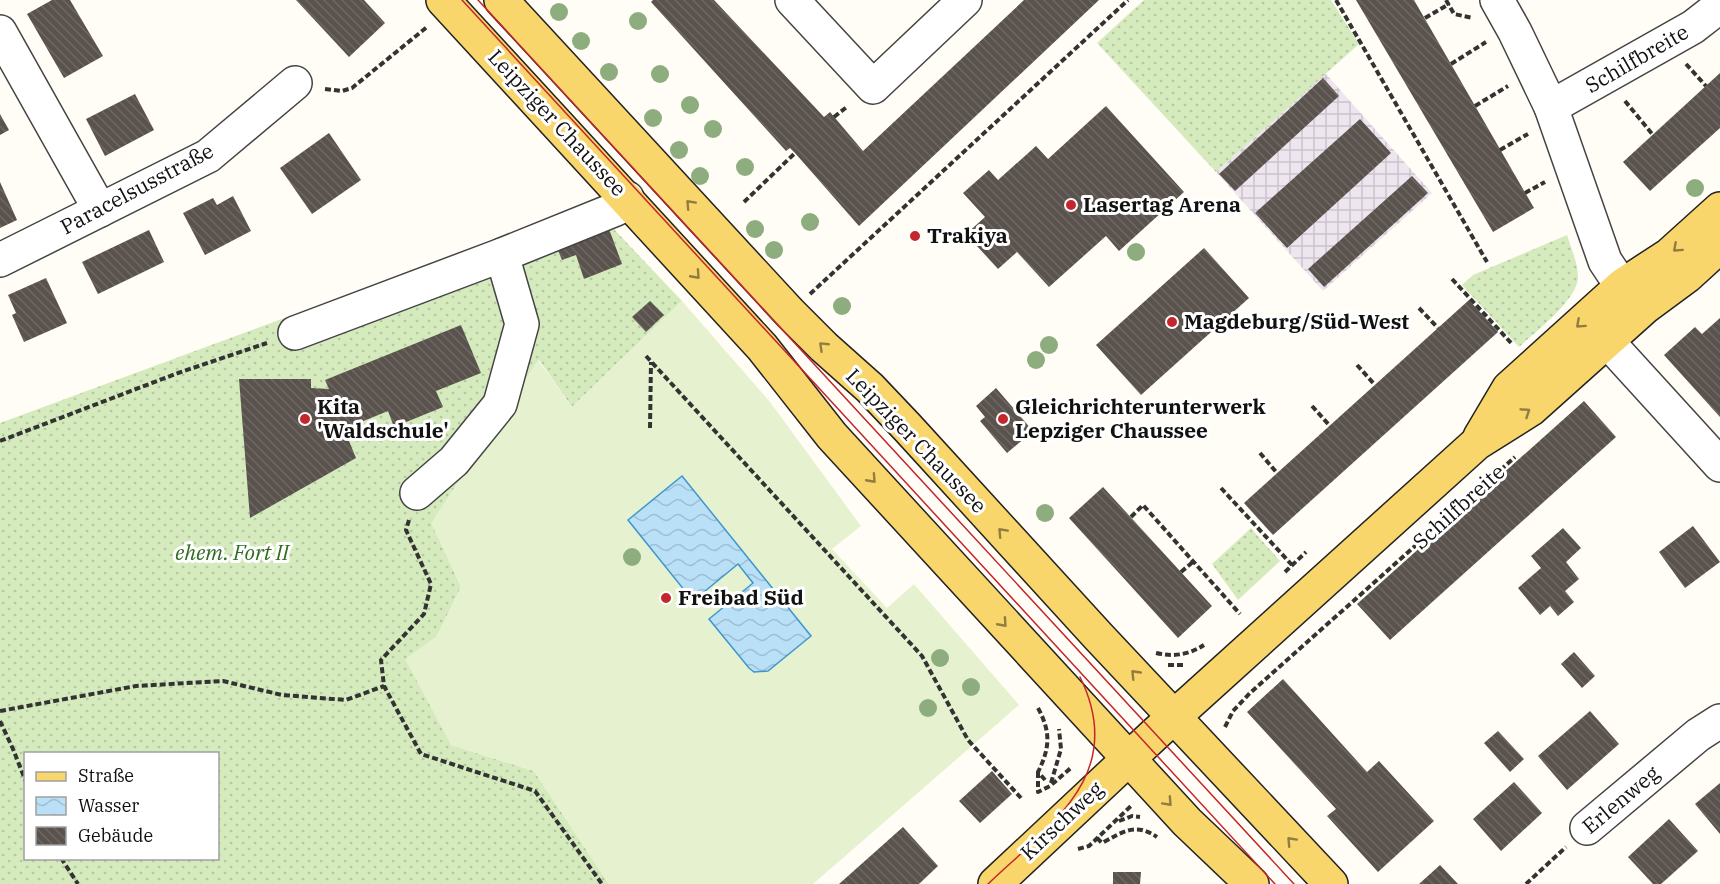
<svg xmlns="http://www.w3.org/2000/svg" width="1720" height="884" viewBox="0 0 1720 884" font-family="'IBM Plex Serif',serif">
<defs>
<pattern id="industrial-grid" width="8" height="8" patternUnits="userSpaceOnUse" patternTransform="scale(1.5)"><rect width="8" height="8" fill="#eee6ef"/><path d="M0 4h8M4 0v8" fill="none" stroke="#cbc4cc"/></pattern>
<pattern id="grass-dots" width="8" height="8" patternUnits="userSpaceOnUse" patternTransform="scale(1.5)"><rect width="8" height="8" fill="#d5ebbd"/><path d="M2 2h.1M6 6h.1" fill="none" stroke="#b6c8a1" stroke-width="1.8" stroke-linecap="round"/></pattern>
<pattern id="water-waves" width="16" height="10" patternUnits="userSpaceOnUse" patternTransform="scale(1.5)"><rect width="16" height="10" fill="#b9e0f7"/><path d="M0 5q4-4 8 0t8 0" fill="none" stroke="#9ebfd3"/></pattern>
<pattern id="building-back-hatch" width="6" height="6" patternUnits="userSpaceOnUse" patternTransform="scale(1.5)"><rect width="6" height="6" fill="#5a524d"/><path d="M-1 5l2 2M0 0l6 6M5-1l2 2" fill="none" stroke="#6d6662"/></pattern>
</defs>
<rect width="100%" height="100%" fill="#fffdf5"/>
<path fill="url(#industrial-grid)" d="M1325 73 1432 193 1323 291 1216 172Z"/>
<g fill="url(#grass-dots)" fill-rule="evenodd">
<path d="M1144 0H1331L1359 44 1216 172 1097 43Z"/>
<path d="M591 205 682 301 572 407 539 360 432 523 461 587 437 636 451 745 534 771 609 884H0V423ZM26 754H218V858H26Z"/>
<path d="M1567 235C1571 248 1578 264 1578 276 1579 299 1535 332 1519 347L1462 285 1473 275Z"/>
<path d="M1251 528 1280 561 1238 600 1212 564Z"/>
</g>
<path fill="#e6f2cf" d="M682 301 770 402 861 526 832 549 887 608 914 584 1019 705 813 884H609L534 771 451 745 405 659 437 636 461 587 431 523 538 360 572 407Z"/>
<path fill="url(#water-waves)" stroke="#3f96cf" stroke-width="1.5" d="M682 476 811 636 768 671 754 672 749 668 709 619 753 583 738 564 693 601 628 520Z"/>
<g fill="url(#building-back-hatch)">
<path d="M52 0H70L103 56 64 78 27 14Z"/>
<path d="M296 0H364L385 23 349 57Z"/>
<path d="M653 0H714L824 117 830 112 863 151 1024 0H1099L859 226 795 153 790 148 786 151 651 2Z"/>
<path d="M1356 0H1414L1534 208 1493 232Z"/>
<path d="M1720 73V128L1650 191 1623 162Z"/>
<path d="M1323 78 1339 96 1235 191 1219 174Z"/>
<path d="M135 94 154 130 105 156 86 119Z"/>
<path d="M1106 106 1184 192 1119 251 1106 236 1049 287 1017 252 998 269 966 234 985 217 963 193 989 170 998 180 1036 146 1048 159Z"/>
<path d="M0 114 9 130 0 135Z"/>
<path d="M1360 119 1391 153 1287 248 1255 213Z"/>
<path d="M329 133 361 180 312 214 280 168Z"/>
<path d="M1412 176 1428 193 1324 287 1308 269Z"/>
<path d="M0 182 17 220 0 228Z"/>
<path d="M233 196 251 231 205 255 183 213 213 198 217 205Z"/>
<path d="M609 229 622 264 584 279 576 255 562 260 557 248Z"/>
<path d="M149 230 164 262 98 294 82 262Z"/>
<path d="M1204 248 1249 298 1141 395 1096 345Z"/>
<path d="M46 278 67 323 24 342 12 315 16 313 8 295Z"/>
<path d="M1469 300 1498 332 1273 535 1244 503Z"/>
<path d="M650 301 664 315 646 332 632 317Z"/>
<path d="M1720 318V417L1664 355 1695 327 1702 334Z"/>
<path d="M461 325 481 373 436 391 443 407 394 427 388 411 344 429 356 458 250 518 239 379H311V388L329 389 325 380Z"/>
<path d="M996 388 1033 431 1007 453 980 421 985 417 976 406Z"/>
<path d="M1584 401 1616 437 1390 640 1357 604Z"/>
<path d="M1103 487 1212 606 1178 638 1069 518Z"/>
<path d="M1693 526 1720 562 1685 588 1659 552Z"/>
<path d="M1563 528 1581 548 1566 562 1579 579 1565 591 1574 602 1558 616 1550 606 1540 615 1518 588 1541 568 1531 556Z"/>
<path d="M1574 652 1595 676 1582 688 1561 664Z"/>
<path d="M1283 679 1367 772 1379 761 1434 821 1378 872 1327 816 1336 809 1247 712Z"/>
<path d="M1590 711 1619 744 1567 790 1538 756Z"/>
<path d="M1498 731 1524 759 1510 772 1484 743Z"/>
<path d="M992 771 1012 794 980 823 959 801Z"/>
<path d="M1514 782 1542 813 1501 851 1473 819Z"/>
<path d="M1720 783V834L1695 804Z"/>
<path d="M1669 819 1698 851 1661 884H1653L1628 857Z"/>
<path d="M903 827 938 866 919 884H839Z"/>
<path d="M1440 865 1458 884H1419Z"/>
<path d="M1113 872H1141L1140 884H1113Z"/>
</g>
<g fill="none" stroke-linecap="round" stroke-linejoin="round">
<defs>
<g id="minor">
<path d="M792 0 873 87 965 0"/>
<path d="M1497 0 1515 32 1551 107 1605 261 1615 276 1642 305"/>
<path d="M0 32 100 210"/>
<path d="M1551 107 1693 27 1720 6"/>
<path d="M0 260 208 156 295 83"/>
<path d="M295 333 502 255 616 209 627 198"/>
<path d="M1607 341 1720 465"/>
<path d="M417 493 454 461 500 404 522 324 502 255"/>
<path d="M1587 828 1698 735 1720 721"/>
</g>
<g id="major">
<path d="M443 0 762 347 832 436 1187 822 1252 884"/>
<path d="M501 0 790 313 824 347 870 388 907 427 1098 636 1331 884"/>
<path d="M1480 437 1509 388 1623 285 1669 255 1720 209"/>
<path d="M995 884 1155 734 1477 443 1531 409 1645 307 1687 276 1720 246"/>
</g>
</defs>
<use href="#minor" stroke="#444" stroke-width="36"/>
<use href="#major" stroke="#222" stroke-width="36"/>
<g stroke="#333" stroke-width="4" stroke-dasharray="6 3" stroke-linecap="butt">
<path d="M1336 0 1487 262"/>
<path d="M1446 0 1454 14 1473 18"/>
<path d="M1425 18 1449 4"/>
<path d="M1451 64 1486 42"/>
<path d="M1686 64 1706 86"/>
<path d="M325 89 342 91 352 88 427 27"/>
<path d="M1625 101 1653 135"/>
<path d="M1475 106 1508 86"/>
<path d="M834 117 848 106"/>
<path d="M1500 150 1528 134"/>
<path d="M1525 193 1545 182"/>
<path d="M744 202 795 153"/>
<path d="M1452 279 1513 345"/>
<path d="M810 294 1128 0"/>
<path d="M1419 308 1438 328"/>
<path d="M646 356 922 656 968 740 1021 798"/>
<path d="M1357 365 1375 385"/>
<path d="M1312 406 1330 426"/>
<path d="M650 428 651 362"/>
<path d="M0 441 178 373 267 343"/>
<path d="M1260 453 1277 473"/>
<path d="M1221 488 1292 565"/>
<path d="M1131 517 1143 505 1240 614"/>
<path d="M409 520 406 530 431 584 424 614 381 660 384 686 421 754 535 791 602 884"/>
<path d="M1181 572 1194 561"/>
<path d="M1285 572 1306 552"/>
<path d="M1156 653C1174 657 1188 655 1204 645"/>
<path d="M1168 665H1184"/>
<path d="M1038 708C1051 732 1050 748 1038 772L1046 781"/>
<path d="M0 711 136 686 223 681 282 695 346 700 384 686"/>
<path d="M0 721 13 749 26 782"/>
<path d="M1225 727 1233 711 1250 693 1515 457"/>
<path d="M1038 772V792L1050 786 1072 767"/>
<path d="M1051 783 1061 749 1059 729"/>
<path d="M1119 821 1132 816 1140 817"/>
<path d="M1097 838 1102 843C1123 832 1135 822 1157 837"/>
<path d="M1078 849 1089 846 1132 805"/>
<path d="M61 858 78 884"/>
<path d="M1526 884 1566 847"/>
</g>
<use href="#minor" stroke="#fff" stroke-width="33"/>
<use href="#major" stroke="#f9d66b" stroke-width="33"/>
<g stroke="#c4262e" stroke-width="1.5">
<path d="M462 0 1275 884"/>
<path d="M478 0 1294 884"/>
<path d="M988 884C1051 824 1128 774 1080 677"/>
</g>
</g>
<g fill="#8dad7f">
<circle cx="559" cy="12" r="9"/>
<circle cx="638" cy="21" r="9"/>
<circle cx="581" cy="41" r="9"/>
<circle cx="609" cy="72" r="9"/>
<circle cx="660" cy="74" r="9"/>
<circle cx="690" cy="105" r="9"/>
<circle cx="653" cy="118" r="9"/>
<circle cx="713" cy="129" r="9"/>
<circle cx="679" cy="150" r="9"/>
<circle cx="745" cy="167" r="9"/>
<circle cx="700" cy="176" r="9"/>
<circle cx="1695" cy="188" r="9"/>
<circle cx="810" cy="222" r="9"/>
<circle cx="755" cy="229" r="9"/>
<circle cx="774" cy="250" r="9"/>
<circle cx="1136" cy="252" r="9"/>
<circle cx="842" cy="306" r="9"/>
<circle cx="1049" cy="345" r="9"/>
<circle cx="1036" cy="360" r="9"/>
<circle cx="1045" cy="513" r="9"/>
<circle cx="632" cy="557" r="9"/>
<circle cx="940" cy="658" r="9"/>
<circle cx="971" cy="687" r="9"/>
<circle cx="928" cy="708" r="9"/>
</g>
<defs><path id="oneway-chevron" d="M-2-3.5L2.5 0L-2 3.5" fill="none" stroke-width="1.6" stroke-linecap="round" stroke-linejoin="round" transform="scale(1.5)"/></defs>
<g stroke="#917d42">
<use href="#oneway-chevron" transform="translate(690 204) rotate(-133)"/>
<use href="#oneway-chevron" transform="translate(1677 248) rotate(138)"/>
<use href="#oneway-chevron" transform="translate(696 275) rotate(48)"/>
<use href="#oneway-chevron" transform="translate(1580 324) rotate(138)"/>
<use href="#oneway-chevron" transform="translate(823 346) rotate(-136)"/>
<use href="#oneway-chevron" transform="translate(1526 412) rotate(-34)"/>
<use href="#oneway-chevron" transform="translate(872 479) rotate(48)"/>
<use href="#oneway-chevron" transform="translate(1002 532) rotate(-133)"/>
<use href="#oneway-chevron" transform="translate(1003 623) rotate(48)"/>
<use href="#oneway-chevron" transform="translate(1135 674) rotate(-134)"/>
<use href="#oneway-chevron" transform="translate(1168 802) rotate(47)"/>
<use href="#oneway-chevron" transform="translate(1291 841) rotate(-133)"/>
</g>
<g fill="#c4262e" stroke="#fff" stroke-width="2">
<circle cx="1071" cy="205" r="6"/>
<circle cx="915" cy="236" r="6"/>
<circle cx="1172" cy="322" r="6"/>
<circle cx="305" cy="419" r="6"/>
<circle cx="1003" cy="419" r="6"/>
<circle cx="666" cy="598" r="6"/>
</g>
<g text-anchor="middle" stroke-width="6" stroke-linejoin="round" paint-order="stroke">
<g font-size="21" fill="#111" stroke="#fff">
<text transform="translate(1637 59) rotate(-30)" y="7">Schilfbreite</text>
<text transform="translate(557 123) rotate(47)" y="7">Leipziger Chaussee</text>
<text transform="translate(137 189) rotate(-28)" y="7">Paracelsusstraße</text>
<text transform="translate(916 441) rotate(46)" y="7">Leipziger Chaussee</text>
<text transform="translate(1459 507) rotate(-42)" y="7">Schilfbreite</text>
<text transform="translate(1621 800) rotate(-40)" y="7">Erlenweg</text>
<text transform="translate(1062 821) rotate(-43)" y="7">Kirschweg</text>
</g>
<g font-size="21" font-weight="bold" fill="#111" stroke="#fff" text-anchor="start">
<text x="1083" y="212">Lasertag Arena</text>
<text x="927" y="243">Trakiya</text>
<text x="1184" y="329">Magdeburg/Süd-West</text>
<text x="317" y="414">Kita<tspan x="317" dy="24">'Waldschule'</tspan></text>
<text x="1015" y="414">Gleichrichterunterwerk<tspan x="1015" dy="24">Lepziger Chaussee</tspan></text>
<text x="678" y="605">Freibad Süd</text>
</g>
<g font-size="21" font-style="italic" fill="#2f6b1f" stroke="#fff">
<text x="232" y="560">ehem. Fort II</text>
</g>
</g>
<rect x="24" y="752" width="195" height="108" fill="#ffffff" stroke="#a0a0a0" stroke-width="1.5"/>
<rect x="36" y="772" width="30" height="9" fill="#f9d66b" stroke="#a0a0a0" stroke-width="1.5"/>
<text x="78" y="782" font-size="18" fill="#111111">Straße</text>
<rect x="36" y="797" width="30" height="18" fill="url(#water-waves)" stroke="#a0a0a0" stroke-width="1.5"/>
<text x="78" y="812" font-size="18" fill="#111111">Wasser</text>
<rect x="36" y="827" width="30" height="18" fill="url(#building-back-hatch)" stroke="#a0a0a0" stroke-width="1.5"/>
<text x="78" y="842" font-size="18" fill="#111111">Gebäude</text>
</svg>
